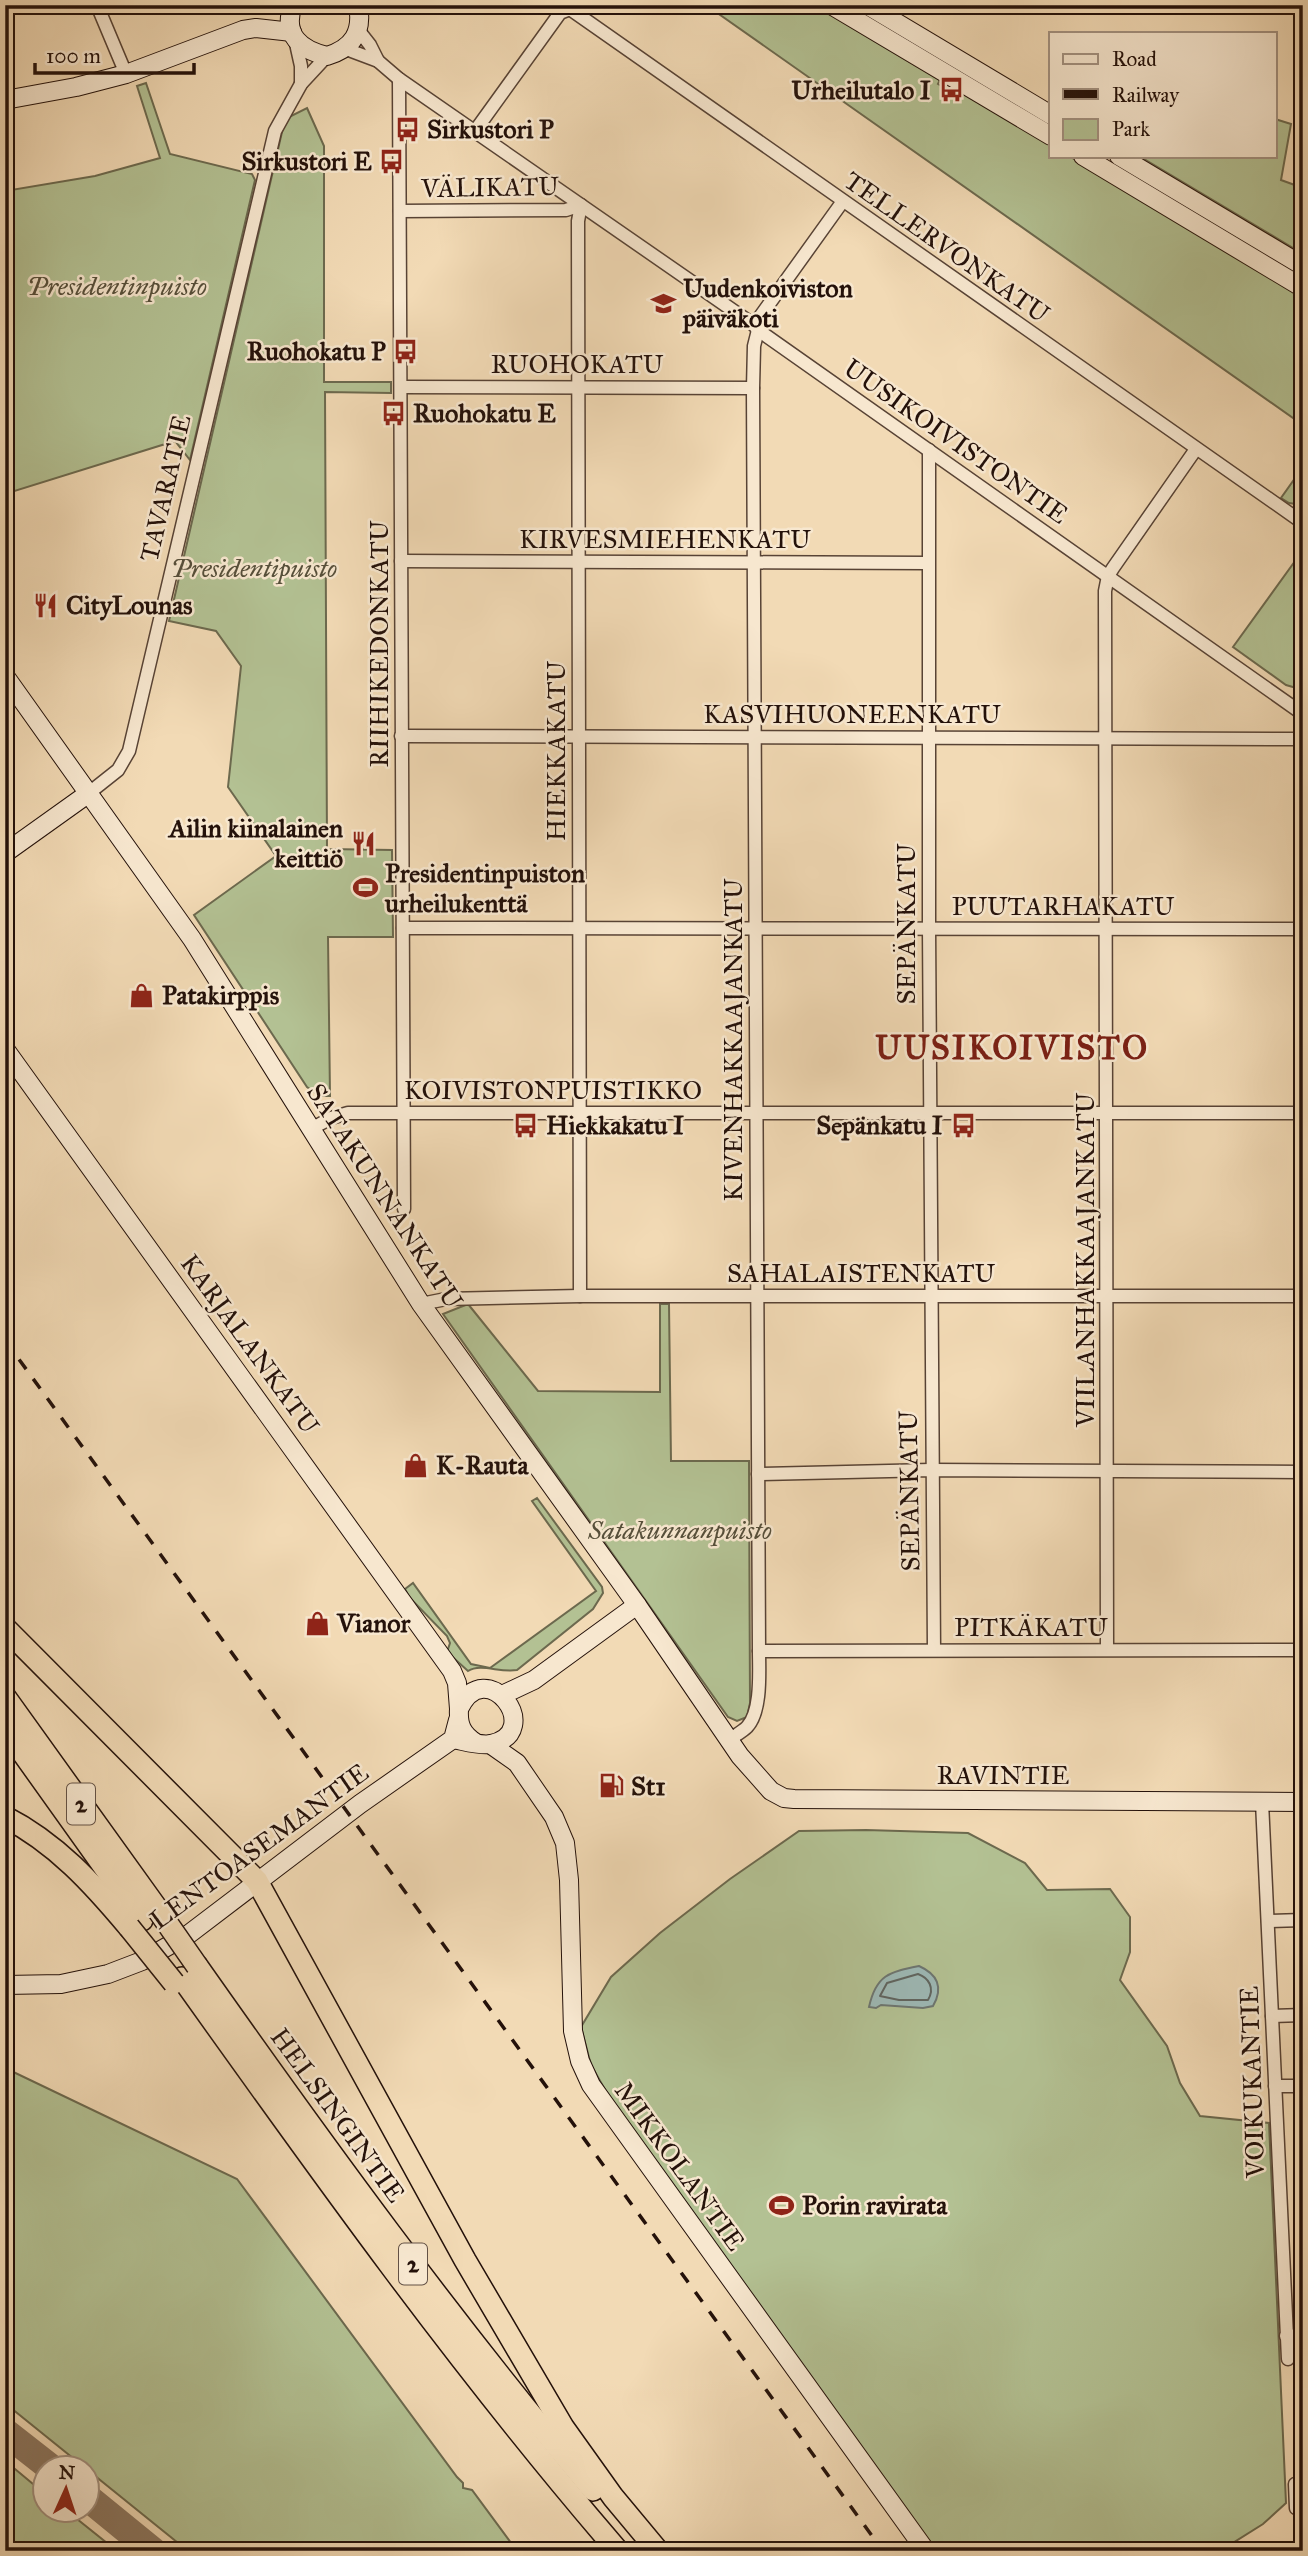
<svg xmlns="http://www.w3.org/2000/svg" width="1308" height="2556" viewBox="0 0 1308 2556" font-family="'IM FELL Great Primer',serif">
<rect width="100%" height="100%" fill="#f2dab5"/>
<filter id="stains"><feTurbulence type="fractalNoise" baseFrequency=".00286" numOctaves="4"/><feColorMatrix values="0 0 0 0 .2 0 0 0 0 .09 0 0 0 0 .02 0 0 0 .5 -.17"/></filter>
<radialGradient id="worn" r=".72"><stop offset=".6" stop-color="#630" stop-opacity="0"/><stop offset="1" stop-color="#630" stop-opacity=".3"/></radialGradient>
<g fill="#b3c193" stroke="#6c694e" stroke-width="2">
<path d="M706 5H814L940 80 938 84 956 95 960 92 1051 145V156H1069L1303 297V425Z"/>
<path d="M146 83 170 154 252 174 255 180 190 460 175 441 5 494V191L95 176 160 158 137 86Z"/>
<path d="M307 108 324 146V382H391V393L325 392 327 849 392 850 393 937H328L330 1096H320L307 1087 194 915 276 856 228 787 241 666 216 631 169 621 285 119Z"/>
<path d="M1275 119 1291 124 1281 180 1303 188V254L1139 156H1275Z"/>
<path d="M1303 467V505L1289 503 1281 498Z"/>
<path d="M1303 550V690L1286 685 1233 647Z"/>
<path d="M468 1304 538 1391 660 1392V1304H669L671 1461H749L750 1703 747 1717 737 1721 728 1717 443 1314Z"/>
<path d="M537 1498 602 1587 603 1593 593 1609 517 1670C500 1673 481 1663 468 1671L447 1652 450 1643 447 1636 409 1597 405 1589 413 1583 471 1664 490 1668 596 1591 532 1501Z"/>
<path d="M866 1830 968 1833 1025 1863 1047 1890 1110 1889 1130 1917V1952L1120 1980 1167 2046 1180 2083 1200 2116 1269 2123 1286 2503 1263 2524 1220 2551H936L611 2100 591 2065 581 2027 611 1977 660 1933 730 1879 799 1831Z"/>
<path d="M5 2068 237 2179 457 2477 463 2483V2488L472 2490 517 2551H188L6 2404Z"/>
<path d="M9 2464 45 2494 46 2510 67 2511 117 2551H13Z"/>
</g>
<path fill="#9db9b6" stroke="#6d7671" stroke-width="2" d="M919 1966C937 1974 944 1987 933 2006L923 2008 881 2005 876 2008 869 2007C876 1975 889 1972 919 1966Z"/>
<g fill="none" stroke-linecap="round" stroke-linejoin="round">
<path stroke="#606560" stroke-width="2" d="M918 1974C929 1978 935 1988 928 2000H899L880 1996 887 1983Z"/>
<g stroke="#8b7660" stroke-width="28">
<path d="M5 2432 51 2468"/>
<path d="M88 2498 153 2551"/>
</g>
<defs>
<g id="street">
<path d="M97 5 126 74"/>
<path d="M359 31 370 45 378 61"/>
<path d="M295 39 301 66V84"/>
<path d="M346 49 378 61 399 79 754 325 758 330 1303 714"/>
<path d="M399 79 404 1209"/>
<path d="M475 131 560 13 570 9 1299 520"/>
<path d="M400 211 566 210 581 205 578 221 580 1296"/>
<path d="M754 325 843 201"/>
<path d="M401 387 753 388"/>
<path d="M929 450V928L934 1650"/>
<path d="M401 561 928 563"/>
<path d="M401 736 1303 739"/>
<path d="M89 793 118 770 129 751 275 131 301 84 327 56"/>
<path d="M403 928 1303 929"/>
<path d="M311 1129 331 1118 348 1113H1303"/>
<path d="M421 1304 446 1299 580 1296H1303"/>
<path d="M758 1474 931 1470 1303 1472"/>
<path d="M1107 1649 1105 591 1108 576 1113 568 1196 449"/>
<path d="M759 1651 1303 1650"/>
<path d="M729 1740C734 1736 742 1732 747 1727 762 1711 759 1671 759 1651L753 388 754 346 758 330"/>
<path d="M1262 1802 1288 2359"/>
<path d="M1268 1921 1303 1920"/>
<path d="M1272 2016 1303 2015"/>
<path d="M1275 2086H1303"/>
<path d="M1286 2336 1303 2335"/>
<path d="M1295 2484 1296 2508 1303 2511"/>
</g>
<g id="secondary">
<path d="M293 5C282 35 301 50 327 56 353 48 363 32 358 5"/>
<path d="M831 5 1051 136"/>
<path d="M867 5 1051 115"/>
<path d="M5 100 76 87 126 74 243 30 256 28 292 32"/>
<path d="M1083 156 1303 288"/>
<path d="M1119 156 1303 266"/>
<path d="M5 676 192 939 421 1304 637 1605 740 1756 771 1791 784 1798 794 1799 1303 1802"/>
<path d="M5 853 89 793"/>
<path d="M5 1049 452 1671 457 1683 459 1709"/>
<path d="M502 1695 534 1680 637 1605"/>
<path d="M453 1739C464 1741 480 1746 491 1744 546 1732 486 1652 459 1709 458 1725 462 1734 476 1743"/>
<path d="M490 1744 517 1763 554 1817 565 1843 569 1880 573 2031 580 2061 591 2085 926 2551"/>
<path d="M5 1985 61 1984 108 1974 142 1961 189 1934 360 1804 453 1739 458 1720"/>
</g>
<g id="highway">
<path d="M5 1628 257 1881 465 2260 563 2427 613 2497 658 2551"/>
<path d="M5 1697 158 1910"/>
<path d="M5 1728 142 1920"/>
<path d="M5 1817C56 1843 93 1884 129 1927"/>
<path d="M197 1966C323 2145 452 2322 593 2490"/>
<path d="M182 1978C321 2173 461 2369 618 2551"/>
</g>
</defs>
<use href="#street" stroke="#584335" stroke-width="15"/>
<use href="#secondary" stroke="#24110a" stroke-width="20"/>
<use href="#highway" stroke="#24110a" stroke-width="24"/>
<use href="#street" stroke="#f7e7cf" stroke-width="12"/>
<use href="#secondary" stroke="#f7e7cf" stroke-width="18"/>
<use href="#highway" stroke="#f2dab5" stroke-width="21"/>
<path stroke="#24110a" stroke-width="3.5" stroke-dasharray="12 12" stroke-linecap="butt" d="M5 1340 883 2551"/>
<defs>
<g id="highway-bridge">
<path d="M158 1910 197 1966"/>
<path d="M129 1927 174 1983"/>
</g>
</defs>
<use href="#highway-bridge" stroke="#24110a" stroke-width="24" stroke-linecap="butt"/>
<use href="#highway-bridge" stroke="#f2dab5" stroke-width="21"/>
</g>
<defs>
<symbol id="bus-bare" viewBox="-9 -9 18 18"><path d="M-5-6H5V4H4V6H2V4H-2V6H-4V4H-5ZM-3.5-4V0h7V-4ZM-3.5 1.2v1.5H-2V1.2ZM2 1.2v1.5H3.5V1.2Z" fill="#8f2418" stroke="#f7e7cf" stroke-width="2.5" paint-order="stroke"/></symbol>
<symbol id="school-bare" viewBox="-9 -9 18 18"><path d="M0-5L7-2L0 1L-7-2ZM-4 1L0 2.5L4 1V4Q0 6-4 4Z" fill="#8f2418" stroke="#f7e7cf" stroke-width="2.5" paint-order="stroke"/></symbol>
<symbol id="restaurant-bare" viewBox="-9 -9 18 18"><path d="M-5-6h1v4h1v-4h1v4h1v-4h1v5L-1.5 .5V6h-2V.5L-5-1ZM5-6V6H3V1.5H1.5Q1.5-4 5-6Z" fill="#8f2418" stroke="#f7e7cf" stroke-width="2.5" paint-order="stroke"/></symbol>
<symbol id="stadium-bare" viewBox="-9 -9 18 18"><path d="M0-5a6.5 5 0 1 0 0 10a6.5 5 0 1 0 0-10ZM-3.5-1.8h7v3.6h-7Z" fill="#8f2418" stroke="#f7e7cf" stroke-width="2.5" paint-order="stroke"/></symbol>
<symbol id="shop-bare" viewBox="-9 -9 18 18"><path d="M-5-2.5h2.3a2.7 3.5 0 0 1 5.4 0H5L5.5 6h-11ZM-1.5-2.5h3a1.5 2.3 0 0 0-3 0Z" fill="#8f2418" stroke="#f7e7cf" stroke-width="2.5" paint-order="stroke"/></symbol>
<symbol id="fuel-bare" viewBox="-9 -9 18 18"><path d="M-5.5-6h7V0h2V4h1.3V-2.5L3-4.5l.8-.8L6-3V5H2.5V1h-1V6h-7ZM-4.2-4.7v3.2H.2V-4.7Z" fill="#8f2418" stroke="#f7e7cf" stroke-width="2.5" paint-order="stroke"/></symbol>
</defs>
<g fill-rule="evenodd">
<use href="#bus-bare" x="934" y="72" width="35" height="35"/>
<use href="#bus-bare" x="390" y="112" width="35" height="35"/>
<use href="#bus-bare" x="374" y="144" width="35" height="35"/>
<use href="#school-bare" x="646" y="286" width="35" height="35"/>
<use href="#bus-bare" x="388" y="334" width="35" height="35"/>
<use href="#bus-bare" x="376" y="396" width="35" height="35"/>
<use href="#restaurant-bare" x="28" y="588" width="35" height="35"/>
<use href="#restaurant-bare" x="346" y="826" width="35" height="35"/>
<use href="#stadium-bare" x="348" y="870" width="35" height="35"/>
<use href="#shop-bare" x="124" y="978" width="35" height="35"/>
<use href="#bus-bare" x="508" y="1108" width="35" height="35"/>
<use href="#bus-bare" x="946" y="1108" width="35" height="35"/>
<use href="#shop-bare" x="398" y="1448" width="35" height="35"/>
<use href="#shop-bare" x="300" y="1606" width="35" height="35"/>
<use href="#fuel-bare" x="594" y="1768" width="35" height="35"/>
<use href="#stadium-bare" x="764" y="2188" width="35" height="35"/>
</g>
<g text-anchor="middle" stroke-width="5" stroke-linejoin="round" paint-order="stroke">
<g fill="#f7e7cf" stroke="#635145" stroke-width="2">
<rect x="67" y="1783.5" width="28" height="41" rx="5"/>
<rect x="399" y="2243.5" width="28" height="41" rx="5"/>
</g>
<g font-size="24" font-weight="bold" fill="#24110a">
<text x="81" y="1812">2</text>
<text x="413" y="2272">2</text>
</g>
<g font-size="26" font-weight="bold" fill="#24110a" stroke="#f7e7cf" text-anchor="start">
<text x="931" y="99" text-anchor="end">Urheilutalo I</text>
<text x="427" y="138">Sirkustori P</text>
<text x="372" y="170" text-anchor="end">Sirkustori E</text>
<text x="683" y="297">Uudenkoiviston<tspan x="683" dy="30">päiväkoti</tspan></text>
<text x="386" y="360" text-anchor="end">Ruohokatu P</text>
<text x="413" y="422">Ruohokatu E</text>
<text x="66" y="614">CityLounas</text>
<text x="343" y="837" text-anchor="end">Ailin kiinalainen<tspan x="343" dy="30">keittiö</tspan></text>
<text x="385" y="882">Presidentinpuiston<tspan x="385" dy="30">urheilukenttä</tspan></text>
<text x="162" y="1004">Patakirppis</text>
<text x="546" y="1134">Hiekkakatu I</text>
<text x="943" y="1134" text-anchor="end">Sepänkatu I</text>
<text x="436" y="1474">K-Rauta</text>
<text x="337" y="1632">Vianor</text>
<text x="631" y="1795">St1</text>
<text x="802" y="2214">Porin ravirata</text>
</g>
<g font-size="26" fill="#24110a" stroke="#f7e7cf">
<text transform="translate(490 187) rotate(-1)" y="9">VÄLIKATU</text>
<text transform="translate(947 247) rotate(35)" y="9">TELLERVONKATU</text>
<text x="577" y="373">RUOHOKATU</text>
<text transform="translate(956 441) rotate(35)" y="9">UUSIKOIVISTONTIE</text>
<text transform="translate(165 488) rotate(-77)" y="9">TAVARATIE</text>
<text x="665" y="548">KIRVESMIEHENKATU</text>
<text transform="translate(379 644) rotate(-90)" y="9">RIIHIKEDONKATU</text>
<text x="852" y="723">KASVIHUONEENKATU</text>
<text transform="translate(556 751) rotate(-90)" y="9">HIEKKAKATU</text>
<text x="1063" y="915">PUUTARHAKATU</text>
<text transform="translate(906 924) rotate(-90)" y="9">SEPÄNKATU</text>
<text transform="translate(733 1040) rotate(-90)" y="9">KIVENHAKKAAJANKATU</text>
<text x="553" y="1099">KOIVISTONPUISTIKKO</text>
<text transform="translate(385 1196) rotate(57)" y="9">SATAKUNNANKATU</text>
<text transform="translate(1085 1260) rotate(-90)" y="9">VIILANHAKKAAJANKATU</text>
<text x="861" y="1282">SAHALAISTENKATU</text>
<text transform="translate(250 1344) rotate(54)" y="9">KARJALANKATU</text>
<text transform="translate(909 1491) rotate(-91)" y="9">SEPÄNKATU</text>
<text x="1031" y="1636">PITKÄKATU</text>
<text x="1003" y="1784">RAVINTIE</text>
<text transform="translate(259 1846) rotate(-36)" y="9">LENTOASEMANTIE</text>
<text transform="translate(1252 2082) rotate(-92)" y="9">VOIKUKANTIE</text>
<text transform="translate(338 2115) rotate(54)" y="9">HELSINGINTIE</text>
<text transform="translate(680 2166) rotate(54)" y="9">MIKKOLANTIE</text>
</g>
<g font-size="26" font-style="italic" fill="#564f3a" stroke="#f7e7cf">
<text x="117" y="295">Presidentinpuisto</text>
<text x="254" y="577">Presidentipuisto</text>
<text x="680" y="1539">Satakunnanpuisto</text>
</g>
<g font-size="33" font-weight="bold" letter-spacing="2" fill="#7a1f14" stroke="#f7e7cf">
<text x="1012" y="1059">UUSIKOIVISTO</text>
</g>
</g>
<rect width="1308" height="2556" fill="none" stroke="#f2dab5" stroke-width="28"/>
<rect x="7" y="7" width="1294" height="2542" fill="none" stroke="#24110a" stroke-width="3.5"/>
<rect x="14" y="14" width="1280" height="2528" fill="none" stroke="#24110a" stroke-width="2"/>
<rect x="1049" y="32" width="228" height="126" fill="#f7e7cf" stroke="#a39180" stroke-width="2"/>
<rect x="1063" y="54" width="35" height="10" fill="#f7e7cf" stroke="#a39180" stroke-width="2"/>
<text x="1112" y="66" font-size="21" fill="#24110a">Road</text>
<rect x="1063" y="89" width="35" height="10" fill="#24110a" stroke="#a39180" stroke-width="2"/>
<text x="1112" y="102" font-size="21" fill="#24110a">Railway</text>
<rect x="1063" y="119" width="35" height="21" fill="#b3c193" stroke="#a39180" stroke-width="2"/>
<text x="1112" y="136" font-size="21" fill="#24110a">Park</text>
<g transform="translate(66 2489) rotate(3)"><circle r="33" fill="#f7e7cf" stroke="#a39180" stroke-width="2"/>
<path d="M0-5L12 26L0 18L-12 26Z" fill="#8f2418"/>
<text y="-10" font-size="19" font-weight="bold" text-anchor="middle" fill="#24110a">N</text>
</g>
<path d="M35 63v10h159v-10" fill="none" stroke="#24110a" stroke-width="3.5"/>
<text x="46" y="63" font-size="21" fill="#24110a" stroke="#f7e7cf" stroke-width="5" paint-order="stroke">100 m</text>
<rect width="100%" height="100%" filter="url(#stains)"/>
<rect width="100%" height="100%" fill="url(#worn)"/>
</svg>
